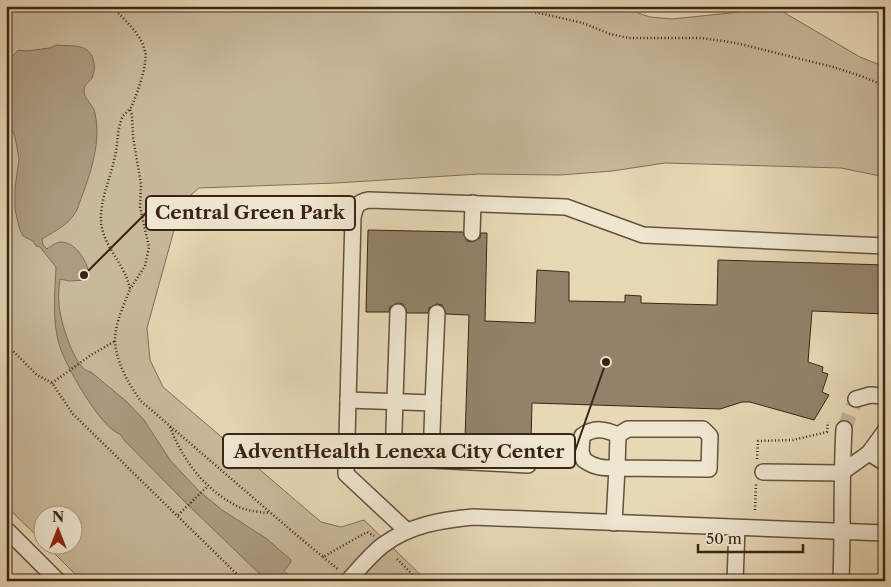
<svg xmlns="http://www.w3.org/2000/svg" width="891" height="587" viewBox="0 0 891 587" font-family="'Libre Caslon Text',serif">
<rect width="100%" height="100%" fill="#e7d8b6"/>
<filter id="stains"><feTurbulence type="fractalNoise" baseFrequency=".004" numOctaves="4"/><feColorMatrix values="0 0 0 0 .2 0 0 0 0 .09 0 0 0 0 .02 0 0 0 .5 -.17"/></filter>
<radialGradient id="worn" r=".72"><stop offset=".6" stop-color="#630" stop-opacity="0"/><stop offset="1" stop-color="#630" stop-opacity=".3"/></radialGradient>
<path fill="#c9b99b" stroke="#816e58" d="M6 6H618L650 17 672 19 769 9 783 12 860 57 885 67V177L841 168 665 163 612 171 560 175 479 174 336 183 199 188 184 201 176 223 147 328 150 360 163 387 321 522 341 527 364 520 427 581H82L46 545 72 544V514H42V541L6 506Z"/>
<path fill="#ac9b80" stroke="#7e6b56" d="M57 45C73 47 90 42 94 63 95 67 94 74 92 78 90 82 84 84 84 90 83 99 94 105 95 113 102 147 88 179 77 210 69 225 56 230 42 239L43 245 47 249C51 246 56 242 62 242 77 243 88 263 89 275L86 280 69 281 60 279C59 287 58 296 59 303 59 318 75 372 91 372L127 402 144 420 170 460 198 490 222 510 267 539 291 560V562L284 571 295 581H286L279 576 272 581H267L183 500 125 441 120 434C101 429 64 363 59 344 52 320 55 292 56 267L40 247 36 246 33 241 23 236 19 227 15 209V188L19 159 15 137 6 114V56L14 55 18 50 27 51 49 48Z"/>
<path fill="#938269" stroke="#392416" d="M368 230 463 232 467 241 472 242 480 238 481 233H487L485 321 535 323 537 270 569 272V301L625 302V295L641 296V303L717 305 718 260 885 265V314L812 311 808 362 823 367 822 372 828 374 822 392 829 395 814 420 750 402H742L720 409 532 403 531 441 465 439 469 315 446 314 442 305 437 304 429 308 428 313H407L403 304 398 303 390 307 389 312H366Z"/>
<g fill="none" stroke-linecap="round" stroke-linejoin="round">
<path stroke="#c4b496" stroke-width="15" stroke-dasharray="15 8" stroke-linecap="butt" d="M844 429 856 399"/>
<defs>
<g id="minor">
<path d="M472 233 473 203"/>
<path d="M398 312 393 459 431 460"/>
<path d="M856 399 870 395 885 396"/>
<path d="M348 400 433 403 431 460 528 465"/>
<path d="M433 403 437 313"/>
<path d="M869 453 885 463"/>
<path d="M763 472 841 473 869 453 885 431"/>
<path d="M614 523 617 468 709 469 710 436 703 429H628L618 435 617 468C603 468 595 468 584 460L581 452 582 436C594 427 605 429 618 435"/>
<path d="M6 529 58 581"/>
<path d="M407 531 346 474 353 218C355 207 357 202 369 200L566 207 643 235 885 246"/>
<path d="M348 581C359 569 370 555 383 545 410 525 441 520 473 517L885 533"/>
<path d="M735 581 737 528"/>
<path d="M841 581C843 530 841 479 844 429"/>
</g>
</defs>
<use href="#minor" stroke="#64513e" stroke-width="18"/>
<g stroke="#392416" stroke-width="2.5" stroke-dasharray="1 2.5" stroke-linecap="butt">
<path d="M111 6C124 19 141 34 145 51 148 63 138 91 133 103 131 110 125 112 122 118 117 130 118 143 115 156 111 176 102 195 101 215 99 244 125 262 130 289 124 305 115 323 115 341 116 362 129 385 141 401L293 532 323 557 367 532 374 536"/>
<path d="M508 6 583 23 610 34 629 38H702L736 43 833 67 861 76 885 86"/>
<path d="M537 12 538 6"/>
<path d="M130 110 132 115 133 137 141 184 140 207 149 247 145 266 130 289"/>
<path d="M6 344 37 375 52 383 73 414 244 581"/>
<path d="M52 383 91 355 115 341"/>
<path d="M170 427C183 461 206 491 239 507 248 511 260 512 269 513"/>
<path d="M757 459 758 441 793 440 827 432 828 422"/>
<path d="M755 510 756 484"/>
<path d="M178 515 208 486"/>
<path d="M323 557 339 570"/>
<path d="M397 559 419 581"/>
</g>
<use href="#minor" stroke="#efe6d0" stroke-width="15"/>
</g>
<path fill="none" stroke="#392416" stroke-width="2" d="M84 275L146 213M606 362L575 451"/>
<g fill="#392416" stroke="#efe6d0" stroke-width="2">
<circle cx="84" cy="275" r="5"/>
<circle cx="606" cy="362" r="5"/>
</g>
<g fill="#efe6d0" stroke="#392416" stroke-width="2">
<rect x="146" y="196" width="209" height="34" rx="5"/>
<rect x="223" y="434" width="352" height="34" rx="5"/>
</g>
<g font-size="19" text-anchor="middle" font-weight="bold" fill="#392416">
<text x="250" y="219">Central Green Park</text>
<text x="399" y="458">AdventHealth Lenexa City Center</text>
</g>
<rect width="891" height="587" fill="none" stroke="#e7d8b6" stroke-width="25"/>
<rect x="8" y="8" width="876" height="572" fill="none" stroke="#392416" stroke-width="2.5"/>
<rect x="12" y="12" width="866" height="562" fill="none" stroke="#392416"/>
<g transform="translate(58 530)"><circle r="24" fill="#efe6d0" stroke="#a69886"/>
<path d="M0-4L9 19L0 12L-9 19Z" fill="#8f2418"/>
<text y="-8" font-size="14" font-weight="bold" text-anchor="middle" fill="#392416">N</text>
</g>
<path d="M698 544v8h105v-8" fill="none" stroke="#392416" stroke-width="2.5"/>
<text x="706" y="544" font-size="15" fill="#392416" stroke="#efe6d0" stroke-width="4" paint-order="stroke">50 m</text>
<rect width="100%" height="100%" filter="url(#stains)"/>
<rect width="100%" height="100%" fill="url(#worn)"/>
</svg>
